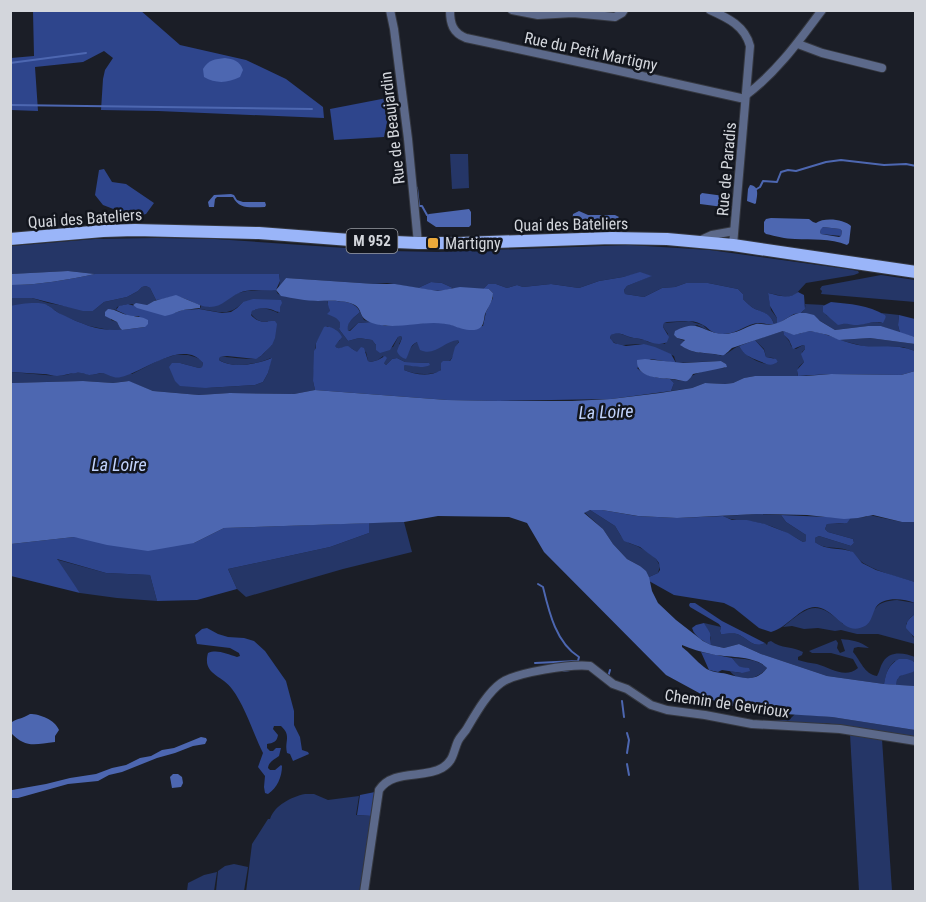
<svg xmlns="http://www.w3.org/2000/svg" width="926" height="902" viewBox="0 0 926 902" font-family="'Roboto Condensed',sans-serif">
<rect width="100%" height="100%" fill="#1b1e27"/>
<g fill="#253667">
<path d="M450 154H468L469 188 452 189Z"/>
<path d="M156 238 215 239 389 251 438 252 629 245 710 250 847 269 858 271 859 273 854 275 806 283 795 295 787 297 768 293 771 310 777 318V324H774C771 314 764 313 755 309 751 307 747 303 743 299V294L738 289 708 283H686L675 287 662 288 644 297 625 294 624 290 627 286 651 276 640 273 623 277 599 281 579 288 551 284 523 287 517 285 507 288 496 284H488L483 289 453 288 442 283 431 282 418 288 387 283 375 284 286 278 279 287 280 281 279 274H95L68 271 11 274V246L95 239Z"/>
<path d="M881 275 915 280V302L821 294 822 291 820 289 822 286Z"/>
<path d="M146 286 150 288 156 300 147 305 128 304 117 307 116 310 111 309V320L117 322 120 328 122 330H109L89 326 63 316 47 305 11 306V298H32L48 303 93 311 104 302 127 297 138 291 142 287Z"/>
<path d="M276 290 278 294 316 301H328C327 305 330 307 330 311 336 317 343 321 339 329L348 341 359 338 372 340 376 345V350L393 347 398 337 401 336 402 338 399 344 408 351 414 344 417 342 419 343 454 339 458 340 459 341C456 346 455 351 453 356 450 362 443 367 439 372 428 375 415 375 404 370V366L405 364 418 367 429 363 405 362 397 358 392 359 386 365 384 363 383 356 378 360 371 362 368 361 366 352 360 350 358 352H356C351 346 345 346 338 349L334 346 340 340 336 330 327 326 316 343 313 381 315 390 294 394 230 393 199 395 153 391 128 381 113 383 83 381 11 383V372L57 376 66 375 73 373H82L91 375 102 373 132 374 159 360 175 355H188L195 357 200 359 203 363 202 367 199 368 180 363 206 388 255 385 263 382 268 373 271 358C257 364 233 369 219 360L220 357C230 356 254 362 261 356 265 353 268 348 272 345L268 321C260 322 257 321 251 314L252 311C259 306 271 309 278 313L280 307 243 302C228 318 219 311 199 309L201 307 200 305 209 307 238 293 247 291Z"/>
<path d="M805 304 825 305 823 306 826 315 841 324C847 322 851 324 856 324 867 324 871 321 882 323L886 317 881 313 899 315 898 325 900 333 881 326H868L835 330 817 319 801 313C804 311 806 308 805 304Z"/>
<path d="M360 312 364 320 371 322 358 323 349 331H347C346 322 354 318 360 312Z"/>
<path d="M689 321 703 325 709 331 697 325 674 335 677 338 685 341 681 345C693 354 699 352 713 354 716 354 719 356 722 355 727 355 733 348 739 346 745 357 766 369 778 362L773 358 766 357 764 349 755 340 783 331C784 338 790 339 791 346L796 349 803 345 805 346V349L802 352 804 362C799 366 796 369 798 376H755L744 378 733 383 725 384 705 383 692 388 671 391 674 383 670 379 683 381C695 373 709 368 725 368L726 364 721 361 676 363 674 356C665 352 656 348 646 345 634 341 618 351 610 338L611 335 616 332 629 337 645 340 648 342 665 344 668 334 663 327 664 323Z"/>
<path d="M870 338 915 344V351L903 347 863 346 839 340Z"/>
<path d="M590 510 615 526 621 536 629 543 637 546 648 552 656 559 660 566 658 573 649 577 640 566 627 559 613 544 603 529 584 512Z"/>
<path d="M757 514 781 515 786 522 806 535V541L803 542C788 533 772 525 755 522 744 519 733 522 723 516Z"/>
<path d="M869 515 902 522H915V582C898 577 881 573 865 564 858 561 855 552 847 550 836 546 824 550 815 542V538L819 536 851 546 854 543 853 539 828 532 825 529 827 524C836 523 846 526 851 518L866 517Z"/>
<path d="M404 522 412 552 343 569 246 597 237 589 228 569 330 547 369 533V523Z"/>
<path d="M55 559 106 573 150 575 157 601 117 598 80 593Z"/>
<path d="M897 600 915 603V614L910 618 906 624 913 637 915 638V644L878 634H857L841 630 835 631 818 628 804 629 792 626 783 627C809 606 816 599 843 624L875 609C881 601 888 601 897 600Z"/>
<path d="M704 623 721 627 720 631 721 634C727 634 732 633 737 634 748 638 753 649 765 643L767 645 768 642 771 641C781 649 793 646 803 652L802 655 798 657V660C804 662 811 663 817 664 831 668 845 679 858 668L853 659 831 653H812L809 651 836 640 838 643 837 648 840 653 845 651 841 639C851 640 860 641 869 648L858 647 854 648 853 652C861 661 864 674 877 676 880 671 880 666 883 662 890 650 905 653 915 657V663L913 661H895C887 668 886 674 884 684L827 676 761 654 739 644 724 648 711 645V638Z"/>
<path d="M732 658C745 659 758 659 767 668 759 679 739 684 730 671L741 673 747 668C738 670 737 663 732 658Z"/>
<path d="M915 669V686L896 685C897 674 905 674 915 670Z"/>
<path d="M716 714C727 714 731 715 741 718 757 721 774 722 790 719L795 714 832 717 915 730V739L826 723 820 725 763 723Z"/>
<path d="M850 734 882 739 892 891H859Z"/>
<path d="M305 794H314L328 800 359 796 356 815 372 816 362 891 246 892 252 844 268 819H270C275 805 291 797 305 794Z"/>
<path d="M234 864 248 867 244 891H216L218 871 225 866Z"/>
<path d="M217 872 214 891H187L188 883 204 875Z"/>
</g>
<g fill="#2e458c">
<path d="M140 10 180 45 246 60 286 79 323 107 324 118 158 111 101 110 103 79 105 70 113 58 104 51 83 62 35 67 38 111 11 110V58L34 56 33 11Z"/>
<path d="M392 97 384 137 334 140 330 109Z"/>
<path d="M104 169 112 182 126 184 154 203 146 214 134 217 103 205 95 195 99 170Z"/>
<path d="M823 227 840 229 842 231 841 236 821 234 820 232 821 228Z"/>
<path d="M640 272 652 276 627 286 624 290 625 294 644 297 662 288 675 287 686 283H708L738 289 743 294V299C747 303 751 307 755 309 765 313 770 313 774 324 768 325 764 323 759 323 747 323 737 335 722 334 709 333 710 328 701 324 691 319 678 322 667 322L664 323 663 327 669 337 667 342C659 346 652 343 644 340 640 338 635 339 630 337 622 335 619 331 611 335L610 338 614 343 626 346 644 344 655 347 671 354 676 363 651 359 637 368C646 377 658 378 670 379L674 383 671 391 611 399 499 401 447 400 315 390 313 381 314 351 316 348V343L324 327C331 325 339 331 342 337L335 346C338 351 343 346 348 346L357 352 361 347 364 348 368 361 371 362 378 360 385 356 387 358 384 363 386 365 392 359 397 358 405 362 429 363 430 365C422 369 413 366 405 365L404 366V370C415 375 431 377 441 370V363L443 361H450L452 358 455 347 459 342 458 340C444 341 435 357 420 350L417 342C409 346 410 352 406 359 402 358 398 355 397 351L402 338 401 336 398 337 390 350 380 353 376 350V345L372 340 359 338 348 341 339 329C343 320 335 317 327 314L330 311 328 305V301C339 301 355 300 360 312 354 318 346 322 348 331H350L358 323 371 322 386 326 437 322 449 324 461 328 483 326 486 312 493 298V293L489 289H483L488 284H496L507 288 517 285 523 287 551 284 579 288 599 281 623 277Z"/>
<path d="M95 274H279L280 281 276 290C264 292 251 288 239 293 229 297 222 307 210 307 198 307 190 299 179 297 171 295 165 300 156 300L150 288 146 286 142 287 138 291 127 297 104 302 93 311H83L32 298H11V285C39 285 67 280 95 274Z"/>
<path d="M431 282 442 283 453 288C441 293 430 290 418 288Z"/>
<path d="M798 292 804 295 805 309 801 313 794 314 777 324V318L770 306 768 293C778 295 789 300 798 292Z"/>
<path d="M253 299 281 300 282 303 280 307V312C277 312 275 311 273 310 267 308 257 308 252 311L251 315C259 324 264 321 275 321L277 324 275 338 272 345 261 356 256 359 227 356 220 357 219 360C232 369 258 364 272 358L268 373 263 382 255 385 206 388 180 386 175 381 169 367 172 363H180L199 368 202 367 203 363C183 338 143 373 121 377 114 379 110 375 103 373 99 373 94 375 89 375 84 374 81 372 76 373 69 373 64 376 57 376 53 376 48 374 43 374 32 373 21 373 11 372L10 306C19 304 40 301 47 305 53 308 57 313 63 315 71 319 81 323 89 326 107 332 126 330 145 327L139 316H129L116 310 119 306 128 304 149 310 174 313 183 310 199 309 222 313 231 312 237 308 243 302Z"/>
<path d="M831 302C850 304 868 305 885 315L886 317 883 323C870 321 869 324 858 325 849 325 848 322 838 325L823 312V306Z"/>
<path d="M899 315 915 319V337L900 333 898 325Z"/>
<path d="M783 331C787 332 793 335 797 334 801 334 805 331 810 331 829 333 845 344 864 346 881 347 899 344 915 351V371L901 375 831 374 798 376 797 370 804 362 801 354 805 349V346L803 345 793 349 789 340 784 335Z"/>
<path d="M755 340 764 350 766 357 776 359 778 362C770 367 767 364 759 361 749 357 744 355 739 346Z"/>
<path d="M590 510H602L637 516 677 518 723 516 732 520H747L765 524 788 533 803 542 806 541V535L786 522 781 515 851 518 847 523 827 524 825 529 828 532 853 539 854 543 851 546 819 536 815 538V542C826 551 840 547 853 552L862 563 876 570 915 582V603C904 599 884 596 876 607 871 616 872 625 860 628 842 633 833 607 815 607 800 607 787 628 771 632L759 628 734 608 724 603 674 595 649 581V577L658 573 660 570 659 563 656 559 640 547 624 541 615 526Z"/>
<path d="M369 523V533L330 547 228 569 237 589 197 600 157 601 150 575 106 573 57 559 80 593 11 576V544L74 537 194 543 224 528Z"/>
<path d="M690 603H695L722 621 765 643C753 649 748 638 737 634 732 633 727 634 721 634L720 631 721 627 719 624 690 607 689 605Z"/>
<path d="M915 614V638L906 628C906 621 910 618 915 614Z"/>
<path d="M704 623 710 633 711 645C703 641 695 637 692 628L696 625Z"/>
<path d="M207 628 218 634 228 637 244 638 254 641 265 651 286 681 294 711V725L300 737 302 750 308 752 309 754 293 761 290 754 287 753C284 741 292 736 281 726H274L273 729 278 735C277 742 273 743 267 744V748L270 751H273L276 748H281L279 756C274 760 269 761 268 768L270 770H275L281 765 282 766C282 777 277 788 268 794L265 793 264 787 265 776 258 767 263 753C253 733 245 706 232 689 222 675 202 675 208 653 217 649 227 654 237 657L240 656 239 653 230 648 197 644 195 635 202 629Z"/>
<path d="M701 652 732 658C740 667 737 667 749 668L750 671 742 673 722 670 718 672 709 670Z"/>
<path d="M899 659H907L913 661 915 663V670L913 672 900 676 897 680 896 685 884 684C886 673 888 665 899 659Z"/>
<path d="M375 792 372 816 357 815 360 795Z"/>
</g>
<g fill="#4d67b1" fill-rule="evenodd">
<path d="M225 58C233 59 240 61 243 70L240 77C228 83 216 84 204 77L203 69C208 60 215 59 225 58Z"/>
<path d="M750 185C760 186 757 196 756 203L755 204 747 201 748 189Z"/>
<path d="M702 193 724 196 723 207 700 204V195Z"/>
<path d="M231 194 234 195 237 200 243 202H265L266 205 265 207C252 207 239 210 233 197H217L215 199 214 207H209L208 202 214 195Z"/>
<path d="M469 209 471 212V225L469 227H436L427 221V215L429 214Z"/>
<path d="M579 211 588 215H615L619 217 618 218 602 223 586 220 577 224 572 221 573 214Z"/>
<path d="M771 218 809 219 813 222 816 223C824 217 844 219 851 226L849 243 847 245C830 238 812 240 795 239 785 239 776 236 766 234L764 232V222L766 219ZM823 227 840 229 842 231 841 236 839 237 821 234 820 232 821 229Z"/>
<path d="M68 271 95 274C67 280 39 285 11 285V274Z"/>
<path d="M286 278 375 284H395L438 291 460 287 489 289 493 293C493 302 488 307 485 314 484 318 484 324 481 327 475 333 461 329 454 326 427 317 399 332 372 323 355 317 366 308 350 303 339 300 328 301 318 301 306 301 293 298 281 296L276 290Z"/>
<path d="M176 295 200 305V308C194 309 186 309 180 311 174 313 171 315 165 316L137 308 133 305 136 303 147 305 154 301Z"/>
<path d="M108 309C116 309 121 314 128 315 136 317 141 316 148 320V324L145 327 122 330 120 328 117 322 105 316V312Z"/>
<path d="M799 313H806L814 315 820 321 835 330 868 326H881L915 337V344L870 338 839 340 828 335 810 331 794 335 783 331 732 348C730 350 726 354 724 355 722 356 716 354 714 354 699 352 694 354 680 345L685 340 677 338 674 335 675 331C699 318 702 333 724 334 736 334 745 327 756 324 762 323 767 326 774 324 783 322 790 315 799 313Z"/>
<path d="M645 359 683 363 721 361 726 364 727 367 693 374C692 376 689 380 687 381 683 382 676 379 672 379 659 378 636 378 637 360Z"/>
<path d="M915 371V522H902L873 515 858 518 844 519 807 515 757 514 677 518 638 516 602 510H590L584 513 603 529 613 544 627 559 640 566 646 571 649 577 652 591 658 603 676 620 703 641 711 645 724 648 739 644 761 654 827 676 884 684 915 686V730L832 717 754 712 712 700 666 675 544 552 527 523 509 517 438 516 404 522 224 528 194 543 148 551 107 545 74 537 11 544V383L83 381 113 383 129 381 153 391 199 395 230 393 294 394 315 390 447 400 499 401H572L611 399 660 393 692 388 705 383 725 384 733 383 744 378 755 376H806L831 374 901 375ZM682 645C691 649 701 652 711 654 728 658 755 655 767 668 756 683 742 678 727 674 719 672 711 673 704 667 696 661 690 653 682 647Z"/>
<path d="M30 714C40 714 55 720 59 730L55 736V742C35 744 26 749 10 732L12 722C18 718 22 719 30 714Z"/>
<path d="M201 737 206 738 207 740 205 744 193 746 175 753 157 758 122 772 109 775 98 781 68 784 18 798H11V791L12 790 46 784 70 778 96 774 112 768 126 765 140 758 151 756 162 750 174 748Z"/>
<path d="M173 774H178L182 777 183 783 181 787 172 788 170 777Z"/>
</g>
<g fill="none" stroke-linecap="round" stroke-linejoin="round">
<g stroke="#4d67b1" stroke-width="2">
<path d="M10 63 86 53"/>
<path d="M10 105 312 109"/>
<path d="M415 185 417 188 419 206H422L427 215"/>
<path d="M755 190 760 187 763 181 777 182 781 172 788 170 796 171 826 162 841 160 884 165 906 164 916 166"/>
<path d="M535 663 578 661 579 657C556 643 549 612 543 587L538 584"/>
<path d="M563 671 570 670"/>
<path d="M608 677 610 670"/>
<path d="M622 701 624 717"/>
<path d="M627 753 629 740 627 733"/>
<path d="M627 764 629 775"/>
</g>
<defs>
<g id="street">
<path d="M390 10 394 29 408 139 418 243"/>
<path d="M450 10C450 24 453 33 466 38L606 68 745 99"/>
<path d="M512 10 538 15 573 13 615 17 622 13 624 10"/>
<path d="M710 10C728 18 745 26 750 46L733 245"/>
<path d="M798 44 822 53 882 68"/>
<path d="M746 95C777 72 799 41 822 10"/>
<path d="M701 240 712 235 734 231"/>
<path d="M364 892 379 790C393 769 423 779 442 768 454 761 453 752 458 741 460 737 463 734 466 730 475 715 487 693 501 683 516 672 572 664 590 666L613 684 627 689 651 705 667 710 705 715 752 724 840 729 916 741"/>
</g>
<path id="primary" d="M10 239 103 231 135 230 259 233 350 240 418 243H461L612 238 667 239 733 245 916 272"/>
</defs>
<use href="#street" stroke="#353840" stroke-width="10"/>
<use href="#primary" stroke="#353840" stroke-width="14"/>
<use href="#street" stroke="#5c698a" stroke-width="8"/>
<use href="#primary" stroke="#9ab5f9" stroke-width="12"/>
</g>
<rect fill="#eba93a" stroke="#12151d" stroke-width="2" x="427" y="237" width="12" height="12" rx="3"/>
<g text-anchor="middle" stroke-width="5" stroke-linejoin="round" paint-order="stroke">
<rect fill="#12151d" stroke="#999ca3" stroke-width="1.5" x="346.5" y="229" width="51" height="24" rx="4.5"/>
<g font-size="15" font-weight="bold" fill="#d3d6dc">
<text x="372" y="246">M 952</text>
</g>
<g font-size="16" fill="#d3d6dc" stroke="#12151d">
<text transform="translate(591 51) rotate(12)" y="6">Rue du Petit Martigny</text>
<text transform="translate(392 128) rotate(-97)" y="6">Rue de Beaujardin</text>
<text transform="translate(726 169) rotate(-85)" y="6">Rue de Paradis</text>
<text transform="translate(85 218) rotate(-4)" y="6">Quai des Bateliers</text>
<text transform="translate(571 224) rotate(-1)" y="6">Quai des Bateliers</text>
<text transform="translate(727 703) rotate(8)" y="6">Chemin de Gevrioux</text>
</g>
<g font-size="16" fill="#d3d6dc" stroke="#12151d" text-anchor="start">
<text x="445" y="249">Martigny</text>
</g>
<g font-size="18" font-style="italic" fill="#c2d3fc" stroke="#12151d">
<text transform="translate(606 412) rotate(-2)" y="6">La Loire</text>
<text x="119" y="471">La Loire</text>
</g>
</g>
<rect width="926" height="902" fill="none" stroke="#d3d6dc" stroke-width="24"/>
</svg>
